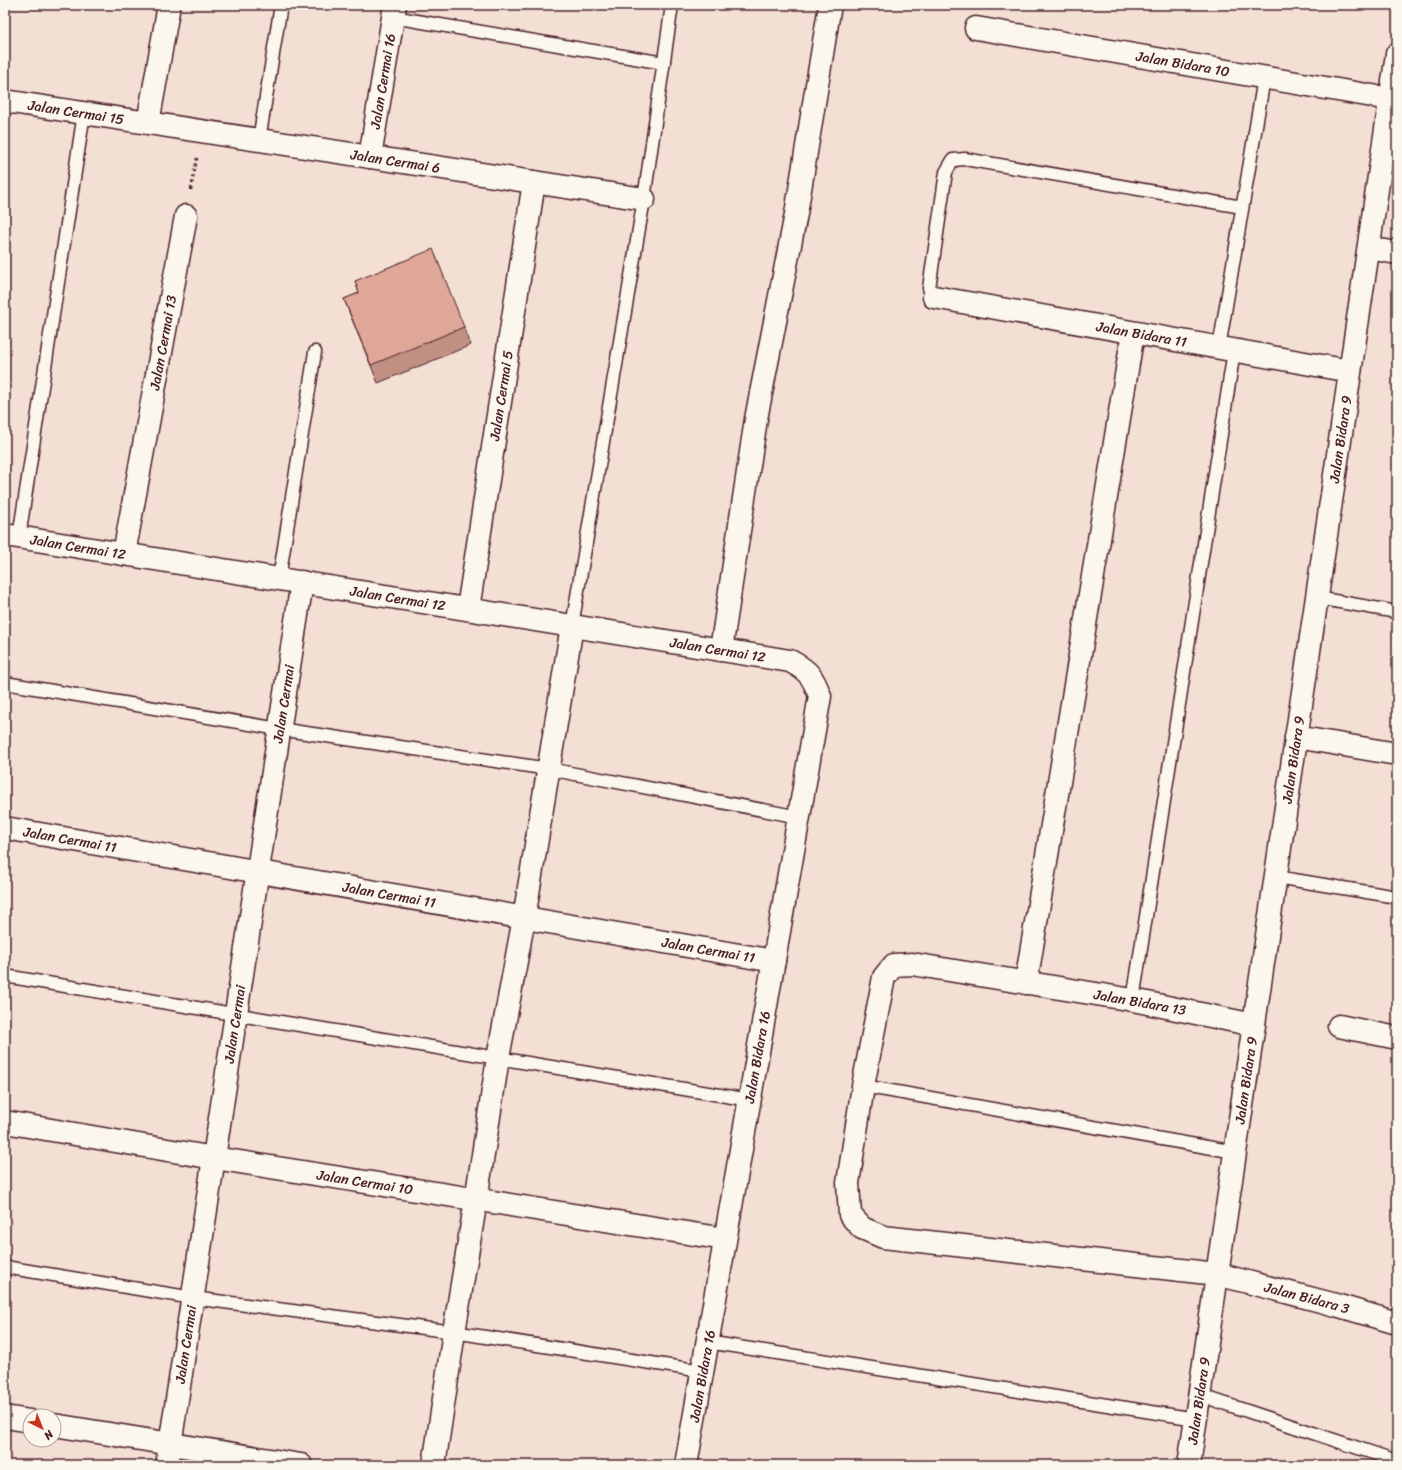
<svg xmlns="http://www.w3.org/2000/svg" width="1402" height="1470" viewBox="0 0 1402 1470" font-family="Sriracha,sans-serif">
<rect width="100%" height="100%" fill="#f3dfd3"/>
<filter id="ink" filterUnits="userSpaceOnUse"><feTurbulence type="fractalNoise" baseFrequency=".025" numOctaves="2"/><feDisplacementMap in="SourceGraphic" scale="8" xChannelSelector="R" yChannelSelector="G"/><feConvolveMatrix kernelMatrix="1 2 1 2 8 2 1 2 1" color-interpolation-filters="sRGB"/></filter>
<g filter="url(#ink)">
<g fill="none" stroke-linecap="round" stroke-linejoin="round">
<defs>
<g id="service">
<path d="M393 17 664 63"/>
<path d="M259 140 281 5"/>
<path d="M934 297 929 288 931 275 946 172 953 160 965 159 1242 207"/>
<path d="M1219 348 1264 78"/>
<path d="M19 537 84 113"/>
<path d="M279 579 315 352"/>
<path d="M1317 598 1397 612"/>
<path d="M572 626 644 199 672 5"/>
<path d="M5 683 279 729 549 769 799 817"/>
<path d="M1276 877 1397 897"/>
<path d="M5 976 750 1100"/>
<path d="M1133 1000 1234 351"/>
<path d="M863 1086 1235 1152"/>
<path d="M5 1267 193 1298 454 1332 702 1371"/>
<path d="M707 1342 1196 1419"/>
<path d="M1199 1395 1397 1461"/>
</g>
<g id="minor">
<path id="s1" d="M976 28 1390 99"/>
<path id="s2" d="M5 101 644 199"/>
<path d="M148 123 169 5"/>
<path id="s3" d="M370 157 395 5"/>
<path d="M1369 248 1397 253"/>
<path id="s4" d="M934 297 1350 371"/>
<path id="s5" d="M5 535 790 661C809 671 813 677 820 696L686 1465"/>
<path id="s6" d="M124 554 186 216"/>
<path id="s7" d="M468 609 534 182"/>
<path d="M721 650 756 419 796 214 830 5"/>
<path d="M1296 737 1397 754"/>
<path id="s8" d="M5 828 774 961"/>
<path d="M1026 983 1133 333"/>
<path id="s9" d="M1254 1025 1133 1000 912 964 894 965 884 977 863 1086 848 1183 850 1215 862 1228 883 1237 1217 1274 1336 1305 1397 1323"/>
<path d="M1339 1026 1397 1038"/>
<path id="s10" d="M5 1122 214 1158 725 1239"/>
<path d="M5 1417 30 1421"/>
<path d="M54 1425 301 1465"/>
<path id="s11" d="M167 1465 302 582"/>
<path d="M434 1465 454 1332 476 1200 498 1058 524 918 572 626"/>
<path id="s12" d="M1189 1465 1397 54"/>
</g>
</defs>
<use href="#service" stroke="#4a1f2b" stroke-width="15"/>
<use href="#minor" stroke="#4a1f2b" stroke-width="25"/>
<path stroke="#4a1f2b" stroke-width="2.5" stroke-dasharray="3 3" stroke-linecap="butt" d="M191 190 197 158"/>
<use href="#service" stroke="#fbf7ec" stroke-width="12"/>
<use href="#minor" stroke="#fbf7ec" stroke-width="22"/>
</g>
<path fill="#c09083" stroke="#4a1f2b" d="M355 281 464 327 471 345 378 383 351 317 344 299 359 293Z"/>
<path fill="#dfa798" stroke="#4a1f2b" d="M433 249 464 327 371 365 344 299 359 293 355 281Z"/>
</g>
<g text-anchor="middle" stroke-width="4" stroke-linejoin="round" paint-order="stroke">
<g font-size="14" fill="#4a1f2b" stroke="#fbf7ec">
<text dy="5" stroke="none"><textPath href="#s1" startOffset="210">Jalan Bidara 10</textPath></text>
<text dy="5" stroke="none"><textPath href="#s3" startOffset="77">Jalan Cermai 16</textPath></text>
<text dy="5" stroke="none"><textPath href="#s2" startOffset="72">Jalan Cermai 15</textPath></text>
<text dy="5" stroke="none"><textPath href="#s2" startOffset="395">Jalan Cermai 6</textPath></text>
<text dy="5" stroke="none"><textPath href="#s4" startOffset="211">Jalan Bidara 11</textPath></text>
<text dy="5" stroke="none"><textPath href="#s6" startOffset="215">Jalan Cermai 13</textPath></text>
<text dy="5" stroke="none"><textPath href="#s7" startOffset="216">Jalan Cermai 5</textPath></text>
<text dy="5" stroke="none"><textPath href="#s12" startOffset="1037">Jalan Bidara 9</textPath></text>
<text dy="5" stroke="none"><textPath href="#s5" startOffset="74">Jalan Cermai 12</textPath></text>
<text dy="5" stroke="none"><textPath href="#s5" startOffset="398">Jalan Cermai 12</textPath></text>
<text dy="5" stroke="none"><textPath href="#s5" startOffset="722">Jalan Cermai 12</textPath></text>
<text dy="5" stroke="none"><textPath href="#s11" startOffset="770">Jalan Cermai</textPath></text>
<text dy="5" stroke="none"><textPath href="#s12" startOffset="713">Jalan Bidara 9</textPath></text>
<text dy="5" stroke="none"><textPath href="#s8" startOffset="66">Jalan Cermai 11</textPath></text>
<text dy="5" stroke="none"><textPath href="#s8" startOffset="390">Jalan Cermai 11</textPath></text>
<text dy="5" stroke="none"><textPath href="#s8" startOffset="714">Jalan Cermai 11</textPath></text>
<text transform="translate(1140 1002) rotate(10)" y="5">Jalan Bidara 13</text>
<text dy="5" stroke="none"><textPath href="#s11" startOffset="446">Jalan Cermai</textPath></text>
<text transform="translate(757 1057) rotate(-80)" y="5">Jalan Bidara 16</text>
<text dy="5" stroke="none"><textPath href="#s12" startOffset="389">Jalan Bidara 9</textPath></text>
<text dy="5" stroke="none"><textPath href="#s10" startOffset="365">Jalan Cermai 10</textPath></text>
<text dy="5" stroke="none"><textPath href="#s9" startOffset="1092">Jalan Bidara 3</textPath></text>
<text dy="5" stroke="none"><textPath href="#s11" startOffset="122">Jalan Cermai</textPath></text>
<text transform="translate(702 1376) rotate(-80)" y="5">Jalan Bidara 16</text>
<text dy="5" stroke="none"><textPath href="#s12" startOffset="65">Jalan Bidara 9</textPath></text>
</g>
</g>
<rect width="1402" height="1470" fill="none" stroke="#fbf7ec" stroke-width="20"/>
<rect x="10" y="10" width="1382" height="1450" fill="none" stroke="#4a1f2b" stroke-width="1.5" filter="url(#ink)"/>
<g transform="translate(42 1428) rotate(137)"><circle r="19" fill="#fbf7ec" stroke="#b4a19f"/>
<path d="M0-3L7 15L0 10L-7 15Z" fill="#c8321e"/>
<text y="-6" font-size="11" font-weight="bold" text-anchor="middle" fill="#4a1f2b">N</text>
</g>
</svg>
